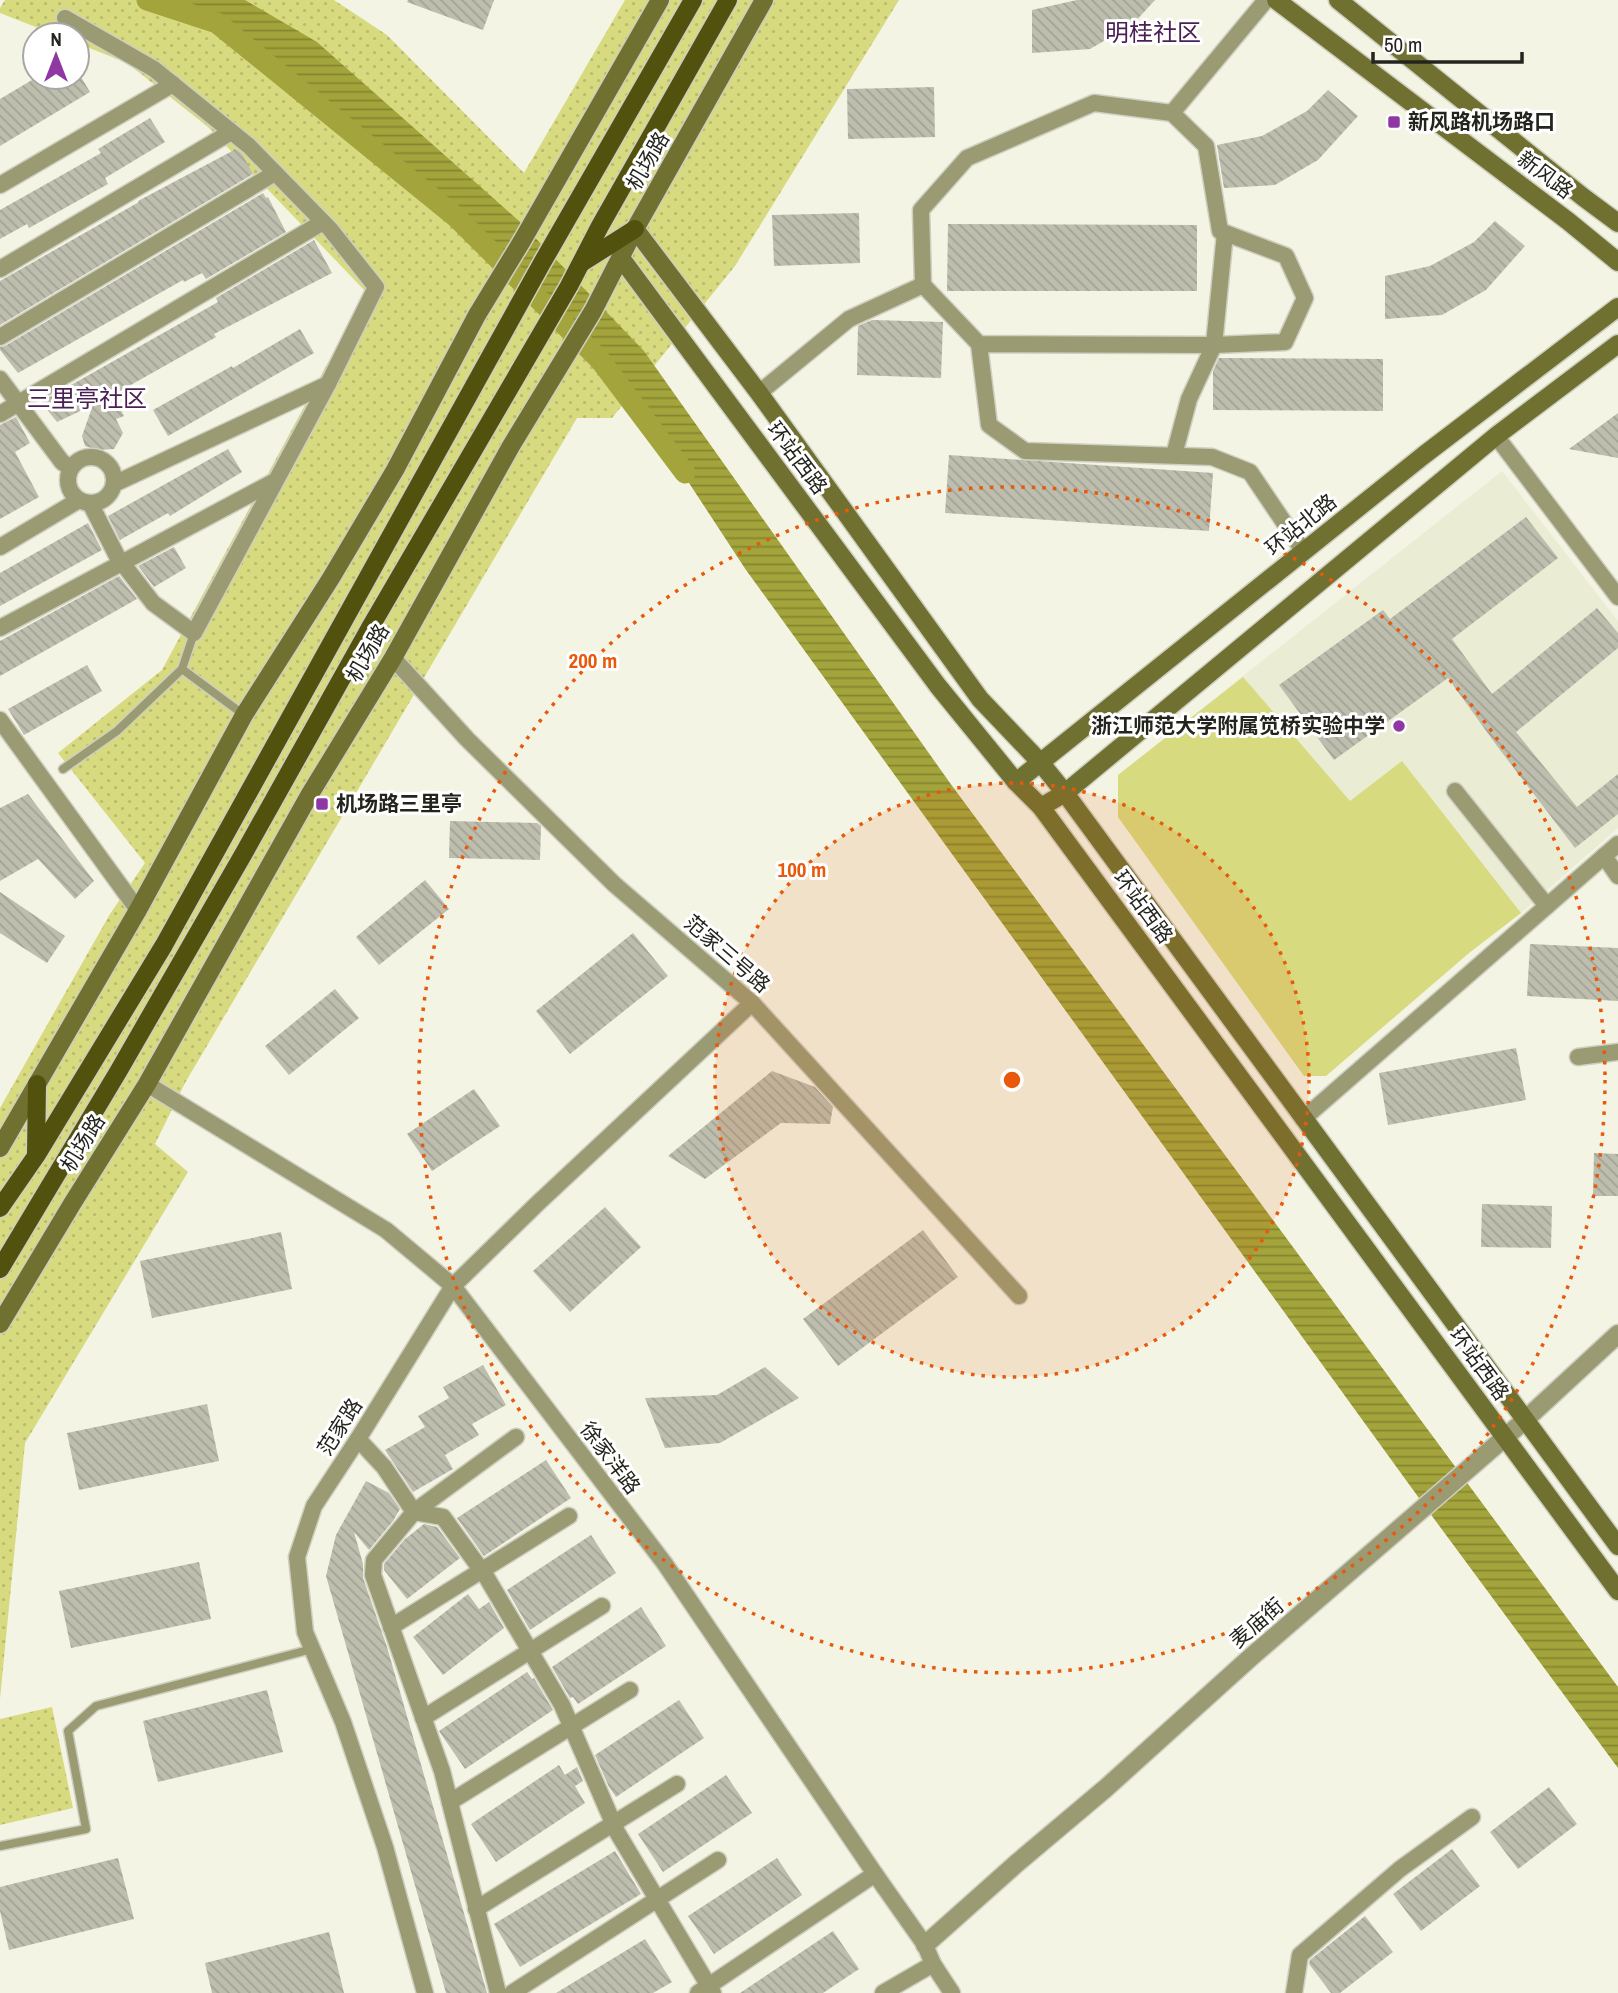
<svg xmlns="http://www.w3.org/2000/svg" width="1618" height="1993" viewBox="0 0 1618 1993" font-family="'Archivo Narrow','Noto Sans SC',sans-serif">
<defs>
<pattern id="grass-dots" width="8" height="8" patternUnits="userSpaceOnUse" patternTransform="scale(1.75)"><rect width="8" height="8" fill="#d8da7f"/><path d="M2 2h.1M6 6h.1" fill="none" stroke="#b9bb6d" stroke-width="1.8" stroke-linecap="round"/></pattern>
<pattern id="water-rules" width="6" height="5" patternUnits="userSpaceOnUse" patternTransform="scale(1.75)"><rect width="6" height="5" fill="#a3a43b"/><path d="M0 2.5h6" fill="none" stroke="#858531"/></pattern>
<pattern id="building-back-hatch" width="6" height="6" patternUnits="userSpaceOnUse" patternTransform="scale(1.75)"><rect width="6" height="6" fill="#bdbeae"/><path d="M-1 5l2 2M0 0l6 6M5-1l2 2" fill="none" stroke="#a2a395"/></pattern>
</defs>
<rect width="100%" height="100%" fill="#f3f4e4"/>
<path fill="#eaecd4" d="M1502 471 1618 621V828L1521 913 1469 953 1326 1076H1304L1118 817V775Z"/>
<g fill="url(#grass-dots)">
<path d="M5 0H334L387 35 524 173 625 0H899L735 266 612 418H577L185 1083 155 1144 188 1172 25 1443 0 1699V1108L110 914 145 863 58 753 162 670 366 292 208 127 127 63 77 43V35H56L0 13V8Z"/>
<path d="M52 1707 73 1808 0 1825V1719Z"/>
</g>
<path fill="#d8da7f" d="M1243 677 1350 801 1402 761 1521 913 1469 953 1326 1076H1304L1118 817V775Z"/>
<path fill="url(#water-rules)" d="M178 0H245L317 42 519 221 644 351 950 783 1618 1687V1768L1432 1516 746 570 600 347 295 74Z"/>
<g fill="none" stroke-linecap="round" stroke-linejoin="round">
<path stroke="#a3a43b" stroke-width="21" d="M147 0 217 23 456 217 600 360 685 473"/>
</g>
<g fill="url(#building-back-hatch)">
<path d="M408 0H494L483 30 407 2Z"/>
<path d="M1077 0H1155L1133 24 1090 49 1032 53V10Z"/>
<path d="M37 77H81L90 92 0 146V99Z"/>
<path d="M934 87 935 137 848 139 847 89Z"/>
<path d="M1328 90 1358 116 1318 160 1275 185 1224 188 1217 145 1262 136 1307 111Z"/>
<path d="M150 118 165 142 105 178 108 184 29 228 27 224 0 239V210L101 153 98 149Z"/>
<path d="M236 149 242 154 253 174 0 325V281L139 202 138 201Z"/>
<path d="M263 193 266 198 268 197 286 232 206 279 202 273 184 282 183 280 18 373 0 350V347L5 346Z"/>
<path d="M859 213 860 263 774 266 772 215Z"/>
<path d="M1495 221 1525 246 1486 290 1442 315 1385 319V276L1430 266 1474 242Z"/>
<path d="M948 224 1197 225V291H947Z"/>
<path d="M314 240 332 273 214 334 216 337 113 395 124 416 116 419 123 433 114 449 98 450 85 446 82 436 93 405 57 422 41 402 218 302 216 298Z"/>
<path d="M872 320 943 322 941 378 857 375 858 326Z"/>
<path d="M300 329 314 353 168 436 153 410 232 366 233 368Z"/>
<path d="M1219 358 1383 359V411L1213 410V371Z"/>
<path d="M1618 413V458L1569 449Z"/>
<path d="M16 417 30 443 15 452 39 497 0 519V425Z"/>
<path d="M228 449 242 472 170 516 168 513 120 540 108 516Z"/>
<path d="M949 455 1213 473 1209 531 945 513Z"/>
<path d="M1526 517 1558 558 1452 639 1492 694 1597 608 1618 633V648L1516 732 1577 807 1618 774V814L1575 848 1497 746 1448 678 1334 760 1279 685 1383 610 1390 619Z"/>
<path d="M88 523 102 550 0 606V573Z"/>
<path d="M174 547 186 568 154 587 138 566Z"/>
<path d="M119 576 137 599 0 676V641Z"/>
<path d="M87 665 102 691 24 735 8 709Z"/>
<path d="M28 794 94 881 75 899 38 859 0 881V808Z"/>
<path d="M450 821 537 823 541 826 540 860 449 858Z"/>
<path d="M425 880 449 909 379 965 356 937Z"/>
<path d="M0 892 65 936 47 963 0 933Z"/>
<path d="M633 933 668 976 570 1054 536 1011Z"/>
<path d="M1530 944 1618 948V1001L1527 996Z"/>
<path d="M335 989 359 1018 289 1075 265 1046Z"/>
<path d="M1516 1048 1526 1100 1388 1125 1379 1073Z"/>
<path d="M772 1071 815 1087 833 1107 830 1124 781 1123 705 1179 668 1156Z"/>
<path d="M474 1089 500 1126 432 1171 407 1134Z"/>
<path d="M1594 1153 1618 1154V1196H1593Z"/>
<path d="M1482 1204 1552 1206 1551 1248 1481 1247Z"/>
<path d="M605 1207 641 1247 570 1312 533 1271Z"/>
<path d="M923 1230 958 1277 838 1366 803 1319Z"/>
<path d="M281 1232 292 1289 152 1318 140 1261Z"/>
<path d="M483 1365 506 1405 472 1424 479 1435 445 1455 453 1469 413 1492 385 1450 425 1427 418 1416 449 1398 443 1387Z"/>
<path d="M765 1367 799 1398 720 1443 665 1448 645 1398 717 1395Z"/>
<path d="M207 1404 219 1461 79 1490 67 1433Z"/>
<path d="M546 1460 571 1498 484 1556 457 1518Z"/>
<path d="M366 1481 389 1493 400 1509 393 1521 369 1550 354 1532 363 1564V1578L387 1647 487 1993H446L326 1576 336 1535Z"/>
<path d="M424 1524 437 1527 460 1558 407 1599 384 1570V1564L405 1539Z"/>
<path d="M591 1535 616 1573 530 1630 507 1590Z"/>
<path d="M199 1562 211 1619 71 1648 59 1591Z"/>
<path d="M468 1594 479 1609 489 1602 504 1628 443 1675 413 1637Z"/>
<path d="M641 1607 666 1646 578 1704 573 1697 570 1698 552 1667Z"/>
<path d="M527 1672 532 1679 534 1678 553 1710 465 1769 439 1731Z"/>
<path d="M267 1690 283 1752 158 1782 143 1721Z"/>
<path d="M679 1700 704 1738 616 1797 609 1787 595 1755Z"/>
<path d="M559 1765 565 1775 577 1767 583 1781 575 1786 585 1803 496 1862 471 1824Z"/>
<path d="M726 1775 752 1813 663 1872 638 1834Z"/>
<path d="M1549 1787 1577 1824 1518 1869 1490 1832Z"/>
<path d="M1452 1849 1480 1886 1421 1931 1393 1894Z"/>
<path d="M615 1851 641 1894 520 1967 494 1924Z"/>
<path d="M118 1858 134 1919 9 1950 0 1911V1887Z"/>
<path d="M777 1858 802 1895 714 1954 688 1916Z"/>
<path d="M1365 1916 1393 1952 1340 1993H1331L1309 1964 1310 1960Z"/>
<path d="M833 1931 859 1969 823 1993H740Z"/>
<path d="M329 1932 344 1993H212L205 1963Z"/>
<path d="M645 1939 672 1982 653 1993H556Z"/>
</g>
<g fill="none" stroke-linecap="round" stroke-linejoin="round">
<defs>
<g id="service">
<path d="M182 669 244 715"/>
<path d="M63 769 117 731 182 669 194 633"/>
<path d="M0 1846 86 1829 68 1731 96 1706 312 1649"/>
</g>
<g id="minor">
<path d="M65 18 154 69 249 146 330 229 376 287 328 384 194 633 153 603 117 556 90 503"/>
<path d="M1172 113 1266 0"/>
<path d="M0 185 173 84"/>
<path d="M0 269 231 132"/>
<path d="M0 337 275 173"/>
<path d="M979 344 1214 345 1285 342 1305 298 1286 256 1220 231 1206 146 1172 113 1094 103 967 158 921 210 923 285 979 344 989 425 1025 451 1212 457 1250 472 1304 552"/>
<path d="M0 379 62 462 71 468"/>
<path d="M759 393 849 319 923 285"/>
<path d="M0 414 323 222"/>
<path d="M1496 436 1618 597"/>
<path d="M1174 455 1189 399 1214 345 1225 233"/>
<circle cx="91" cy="480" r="23"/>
<path d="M114 484 328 384"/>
<path d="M0 547 79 500"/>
<path d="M0 628 275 481"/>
<path d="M393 658 467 739 614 884 752 1003 1019 1296"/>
<path d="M0 720 138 910"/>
<path d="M1455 791 1547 906"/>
<path d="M1604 856 1618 876"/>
<path d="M1578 1057 1618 1052"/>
<path d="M147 1084 386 1230 453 1286 665 1564 875 1874 925 1945 933 1964 952 1993"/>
<path d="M1303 1119 1618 844"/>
<path d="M358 1439 384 1467 414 1512 443 1517 487 1578 562 1705 617 1832 713 1993"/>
<path d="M391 1627 569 1516"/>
<path d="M423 1718 602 1606"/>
<path d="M450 1802 630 1690"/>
<path d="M476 1909 677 1784"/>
<path d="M425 1993 385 1847 343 1722 305 1632 297 1557 314 1506 358 1439 453 1286 538 1203 752 1003"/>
<path d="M498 1993 442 1771 373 1575 374 1560 414 1512 516 1437"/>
<path d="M512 1993 718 1860"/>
<path d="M698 1993 875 1874"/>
<path d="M883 1993 933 1964"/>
<path d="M1294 1993 1300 1955 1400 1869 1472 1817"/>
</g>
<path id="tertiary" d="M925 1945 1017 1863 1106 1788 1251 1657 1525 1420 1618 1334"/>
<g id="secondary">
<path d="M1276 0 1568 221 1618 262"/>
<path d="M1338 0 1583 197 1618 223"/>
<path d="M635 229 759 393 980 699 1040 762 1065 793 1618 1546"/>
<path d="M621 258 938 686 1016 782 1041 807 1618 1591"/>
<path d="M1016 782 1424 455 1618 307"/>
<path d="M1041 807 1065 793 1496 436 1618 344"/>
<path d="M0 1148 138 910 244 715 331 578 395 470 477 315 522 241 660 0"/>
<path d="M0 1324 72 1204 147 1084 310 794 393 658 511 446 593 311 635 229 764 0"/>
</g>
<g id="primary">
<path d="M583 262 635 229"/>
<path d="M36 1154 37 1084"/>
<path d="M0 1208 36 1156 164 945 542 263 693 0"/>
<path d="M0 1269 118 1072 244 853 371 626 569 286 600 226 728 0"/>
</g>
</defs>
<use href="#service" stroke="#cecfc0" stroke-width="11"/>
<use href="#minor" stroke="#cecfc0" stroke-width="19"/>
<use href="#tertiary" stroke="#cecfc0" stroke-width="21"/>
<use href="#secondary" stroke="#cecfc0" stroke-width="21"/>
<use href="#primary" stroke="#cecfc0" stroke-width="21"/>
<use href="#service" stroke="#9a9b73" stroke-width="8"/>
<use href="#minor" stroke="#9a9b73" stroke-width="16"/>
<use href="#tertiary" stroke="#9a9b73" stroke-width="18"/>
<use href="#secondary" stroke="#707131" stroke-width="18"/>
<use href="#primary" stroke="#52520e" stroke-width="18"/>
</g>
<circle cx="1012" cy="1080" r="297" fill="#e8590c" fill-opacity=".12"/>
<g fill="none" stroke="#e8590c" stroke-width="3.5" stroke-dasharray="3.5 7">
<circle cx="1012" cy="1080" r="297"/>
<circle cx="1012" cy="1080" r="593"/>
</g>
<g fill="#8f37a3" stroke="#fff" stroke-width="2.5">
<rect x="1387" y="115" width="14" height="14" rx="3.5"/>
<circle cx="1399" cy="726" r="7"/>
<rect x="315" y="797" width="14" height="14" rx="3.5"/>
</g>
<g text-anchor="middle" stroke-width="6" stroke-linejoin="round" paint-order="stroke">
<g font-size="21" font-weight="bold" fill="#24241e" stroke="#fff" text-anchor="start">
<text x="1408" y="129">新风路机场路口</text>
<text x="1385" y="733" text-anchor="end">浙江师范大学附属笕桥实验中学</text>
<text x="336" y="811">机场路三里亭</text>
</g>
<g font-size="21" fill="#24241e" stroke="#fff">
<text transform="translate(648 161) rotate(-60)" y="7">机场路</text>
<text transform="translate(1545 175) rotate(37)" y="7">新风路</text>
<text transform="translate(797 458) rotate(53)" y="7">环站西路</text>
<text transform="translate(1301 525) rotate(-39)" y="7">环站北路</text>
<text transform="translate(368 653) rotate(-60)" y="7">机场路</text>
<text transform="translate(1143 907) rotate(54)" y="7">环站西路</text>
<text transform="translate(727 954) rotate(41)" y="7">范家三号路</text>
<text transform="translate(83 1143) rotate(-58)" y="7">机场路</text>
<text transform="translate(1479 1364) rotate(54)" y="7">环站西路</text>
<text transform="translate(340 1427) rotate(-57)" y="7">范家路</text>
<text transform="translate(610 1458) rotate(53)" y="7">徐家洋路</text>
<text transform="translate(1257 1623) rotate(-41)" y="7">麦庙街</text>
</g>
<g font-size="24" fill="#4a2054" stroke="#fff">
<text x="1153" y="41">明桂社区</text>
<text x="87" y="407">三里亭社区</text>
</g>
</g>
<circle cx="1012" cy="1080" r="10" fill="#e8590c" stroke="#fff" stroke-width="3.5"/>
<g font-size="21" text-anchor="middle" font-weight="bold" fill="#e8590c" stroke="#fff" stroke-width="6" stroke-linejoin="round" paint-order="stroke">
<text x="593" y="668">200 m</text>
<text x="802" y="877">100 m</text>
</g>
<g transform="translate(56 56)"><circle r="33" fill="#ffffff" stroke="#a7a7a5" stroke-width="2"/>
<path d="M0-5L12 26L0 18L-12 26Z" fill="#8f37a3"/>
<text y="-10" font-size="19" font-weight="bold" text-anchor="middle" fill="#24241e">N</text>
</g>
<path d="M1373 52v10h149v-10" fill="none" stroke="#24241e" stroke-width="3.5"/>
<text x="1384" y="52" font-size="21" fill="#24241e" stroke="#ffffff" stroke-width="5" paint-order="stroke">50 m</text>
</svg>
